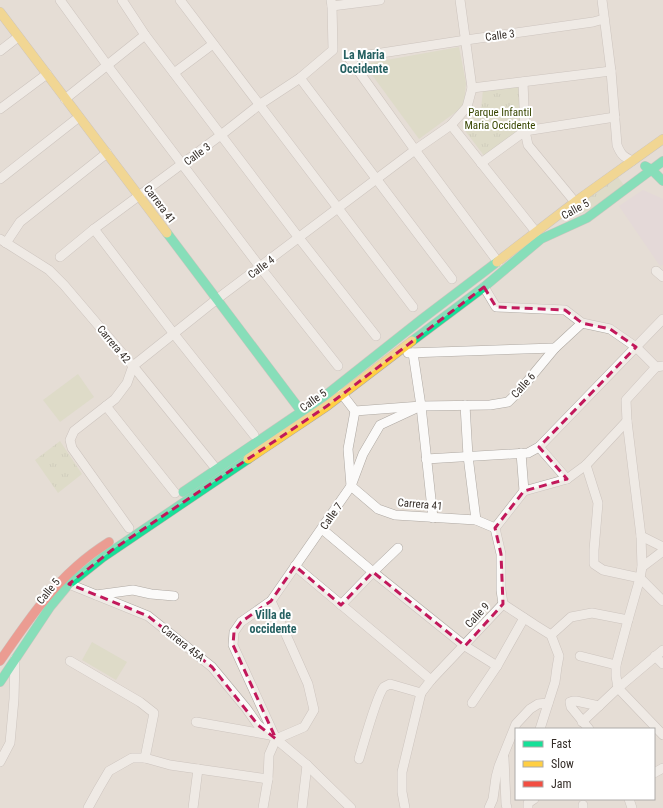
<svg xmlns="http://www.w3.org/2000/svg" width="663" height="808" viewBox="0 0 663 808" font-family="'Roboto Condensed',sans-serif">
<defs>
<pattern id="grass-tufts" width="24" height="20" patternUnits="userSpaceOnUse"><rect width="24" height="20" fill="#d4dab9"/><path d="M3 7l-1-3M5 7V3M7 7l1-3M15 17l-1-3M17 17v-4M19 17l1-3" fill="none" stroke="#b7bb9f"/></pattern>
</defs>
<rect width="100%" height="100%" fill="#e5ddd5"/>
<path fill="#e2d5dc" d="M643 190 663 199V265L660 266 619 206Z"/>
<g fill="url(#grass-tufts)">
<path d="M521 86 520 128 485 157 463 128 481 110 483 89Z"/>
<path d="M617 176 624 185 592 209 563 221 586 200Z"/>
<path d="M60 441 82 474 58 493 35 460Z"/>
</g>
<g fill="#d4dab9">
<path d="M459 47 466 83 464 106 419 139 364 64Z"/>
<path d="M78 374 94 397 60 422 43 400Z"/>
<path d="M92 642 127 662 116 680 82 660Z"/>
</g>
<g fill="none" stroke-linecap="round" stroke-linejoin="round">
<defs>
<g id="street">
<path d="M60 0 107 65 260 267 338 366"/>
<path d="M122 0 145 35 299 238 376 336"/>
<path d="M180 0 413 307"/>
<path d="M602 0 611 71 617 145C621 155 623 156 632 161"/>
<path d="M332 6 380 0"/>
<path d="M0 51 18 37"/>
<path d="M174 73 213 44"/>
<path d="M300 78 452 279"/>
<path d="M523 82 525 131 528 145 575 202"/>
<path d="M472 88 611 71"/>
<path d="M65 99 145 35"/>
<path d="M0 109 47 74"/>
<path d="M451 125 536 232"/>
<path d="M481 163 525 131 615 117"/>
<path d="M0 179 79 117"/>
<path d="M94 229 174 334 254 435"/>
<path d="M0 239 49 270 64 285 133 366 213 465"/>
<path d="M6 243 20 222 107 153"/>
<path d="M60 257 94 229 221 135 259 105 300 78 333 50 332 6 331 0"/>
<path d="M498 262 415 150 349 58 466 40 593 22 604 19"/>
<path d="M656 271 663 277"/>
<path d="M484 287 496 307 565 310 582 323 610 329 636 347 656 367 663 366"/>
<path d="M408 353 555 348"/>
<path d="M413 353 421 406 433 518"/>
<path d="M656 367 626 400 627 421 641 536 642 567 640 578 628 620 616 665V676L618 688 663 735"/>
<path d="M342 394 355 411 421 406 490 405 508 402 521 389 555 348 582 323"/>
<path d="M465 405 468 456 476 520"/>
<path d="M106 406 175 493"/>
<path d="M355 411 348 449 351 486 378 509 395 515 476 520 495 528"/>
<path d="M539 447 663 319"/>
<path d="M521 453 524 491"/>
<path d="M426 459 528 453 539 447 567 479"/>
<path d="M586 465 598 503 594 550V564L603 570 640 578 663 601"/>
<path d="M129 528 72 448 70 440 74 431 115 399 127 383 133 366 217 299 415 150 451 125 467 107 472 88 460 0"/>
<path d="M495 528 524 491 567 479 586 465 627 421"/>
<path d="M495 528 501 554V590L503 604"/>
<path d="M322 529 373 572 465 646 497 666"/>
<path d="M641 536 663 547"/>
<path d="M295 566 431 680"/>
<path d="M642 567 663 551"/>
<path d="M69 584 148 616 212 667 246 708 258 725 276 739 307 765 351 808"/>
<path d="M96 595 133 590 151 594 174 596"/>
<path d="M271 601 308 684 314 710 304 727 276 739"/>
<path d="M503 604 535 625 551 635 559 656 557 667 555 682 540 729"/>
<path d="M341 605 373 572 398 548"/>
<path d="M551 635 571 617 592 613 628 620"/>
<path d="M580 656 616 665"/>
<path d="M655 656 663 664"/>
<path d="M70 661 140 702 154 713 145 758"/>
<path d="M472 703 497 666 524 618"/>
<path d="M196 722 270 735"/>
<path d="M582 722 618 688 663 650"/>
<path d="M589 729 571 707 570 702 573 701H576L599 706"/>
<path d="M276 739 233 645 234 632 241 622 271 601 351 486 363 454 380 425 421 406"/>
<path d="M504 758 506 804 507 808"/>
<path d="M359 759C363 746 377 694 384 687 386 686 388 685 390 684L421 693"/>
<path d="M0 762 10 743 14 699 15 659"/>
<path d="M654 773 663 768"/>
<path d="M629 799 632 808"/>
<path d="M583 805V808"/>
<path d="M88 808 99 788 109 771 132 758H145L170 765 268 779"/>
<path d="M193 808 198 769"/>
<path d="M263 808 268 779 269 755 276 739"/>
<path d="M302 808 307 765"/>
<path d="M405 808 402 792V772L421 693 431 680 503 604"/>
<path d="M489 808 493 799 496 777 499 766 516 724 530 709 538 704 548 703"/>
<path d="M528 808V803L534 799"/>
</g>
<g id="fast">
<path d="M645 166 652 170 663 181"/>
<path d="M167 233 301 411"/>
<path d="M412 341 484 287 541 239 587 218 663 161"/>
<path d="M183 492 326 395 422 319 497 262"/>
<path d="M0 682 50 607 69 584 103 557 248 459"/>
</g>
<g id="slow">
<path d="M0 12 167 233"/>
<path d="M497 262 575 202 663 139"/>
<path d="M248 459 327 406 412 341"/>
</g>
<path id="jam" d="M0 661C23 628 46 593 77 566 87 557 98 549 109 542"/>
</defs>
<use href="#street" stroke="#aea8a2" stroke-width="10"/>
<use href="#fast" stroke="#aea8a2" stroke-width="10"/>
<use href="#slow" stroke="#aea8a2" stroke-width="10"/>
<use href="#jam" stroke="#aea8a2" stroke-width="10"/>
<use href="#street" stroke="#fbfaf9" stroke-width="9"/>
<use href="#fast" stroke="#16e098" stroke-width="9"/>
<use href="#slow" stroke="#ffcf43" stroke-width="9"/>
<use href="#jam" stroke="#f24e42" stroke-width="9"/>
</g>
<path d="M0 0H663V808H0ZM484 287 496 307 565 310 582 323 610 329 636 347 539 447 567 479 524 491 495 528 501 554 503 604 465 646 373 572 341 605 295 566 271 601 241 622 234 632 233 645 276 739 258 725 212 667 148 616 69 584 112 550 327 406Z" fill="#e5ddd5" fill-opacity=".55" fill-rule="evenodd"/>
<path fill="none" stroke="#c2185b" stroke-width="3" stroke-dasharray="8 5" stroke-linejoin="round" d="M484 287 496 307 565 310 582 323 610 329 636 347 539 447 567 479 524 491 495 528 501 554 503 604 465 646 373 572 341 605 295 566 271 601 241 622 234 632 233 645 276 739 258 725 212 667 148 616 69 584 112 550 327 406Z"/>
<g text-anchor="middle" stroke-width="4" stroke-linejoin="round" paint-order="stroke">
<g font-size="11" fill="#352e29" stroke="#fff">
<text transform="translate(500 35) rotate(-8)" y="4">Calle 3</text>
<text transform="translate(197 154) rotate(-37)" y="4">Calle 3</text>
<text transform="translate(160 204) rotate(53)" y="4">Carrera 41</text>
<text transform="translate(575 209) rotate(-29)" y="4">Calle 5</text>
<text transform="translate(261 267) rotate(-37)" y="4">Calle 4</text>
<text transform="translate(114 344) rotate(50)" y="4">Carrera 42</text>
<text transform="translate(523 385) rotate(-48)" y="4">Calle 6</text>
<text transform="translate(313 400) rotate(-36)" y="4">Calle 5</text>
<text transform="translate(420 504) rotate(5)" y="4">Carrera 41</text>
<text transform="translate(331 516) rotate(-55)" y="4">Calle 7</text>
<text transform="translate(48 591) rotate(-51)" y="4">Calle 5</text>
<text transform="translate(477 615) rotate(-47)" y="4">Calle 9</text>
<text transform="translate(183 643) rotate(38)" y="4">Carrera 45A</text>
</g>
<g font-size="11" fill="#384701" stroke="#fff">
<text x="500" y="116">Parque Infantil<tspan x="500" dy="13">Maria Occidente</tspan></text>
</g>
<g font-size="12" font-weight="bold" fill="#266162" stroke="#fff">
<text x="364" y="59">La Maria<tspan x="364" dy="14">Occidente</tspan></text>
<text x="273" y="619">Villa de<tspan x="273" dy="14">occidente</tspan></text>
</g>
</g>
<rect x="515" y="728" width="140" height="72" fill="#ffffff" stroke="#aeaba9"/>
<rect x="523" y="741" width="20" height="6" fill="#16e098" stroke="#aeaba9"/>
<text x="551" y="748" font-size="12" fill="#352e29">Fast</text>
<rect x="523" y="761" width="20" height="6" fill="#ffcf43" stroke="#aeaba9"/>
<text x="551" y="768" font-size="12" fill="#352e29">Slow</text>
<rect x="523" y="781" width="20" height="6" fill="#f24e42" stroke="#aeaba9"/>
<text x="551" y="788" font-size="12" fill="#352e29">Jam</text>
</svg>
